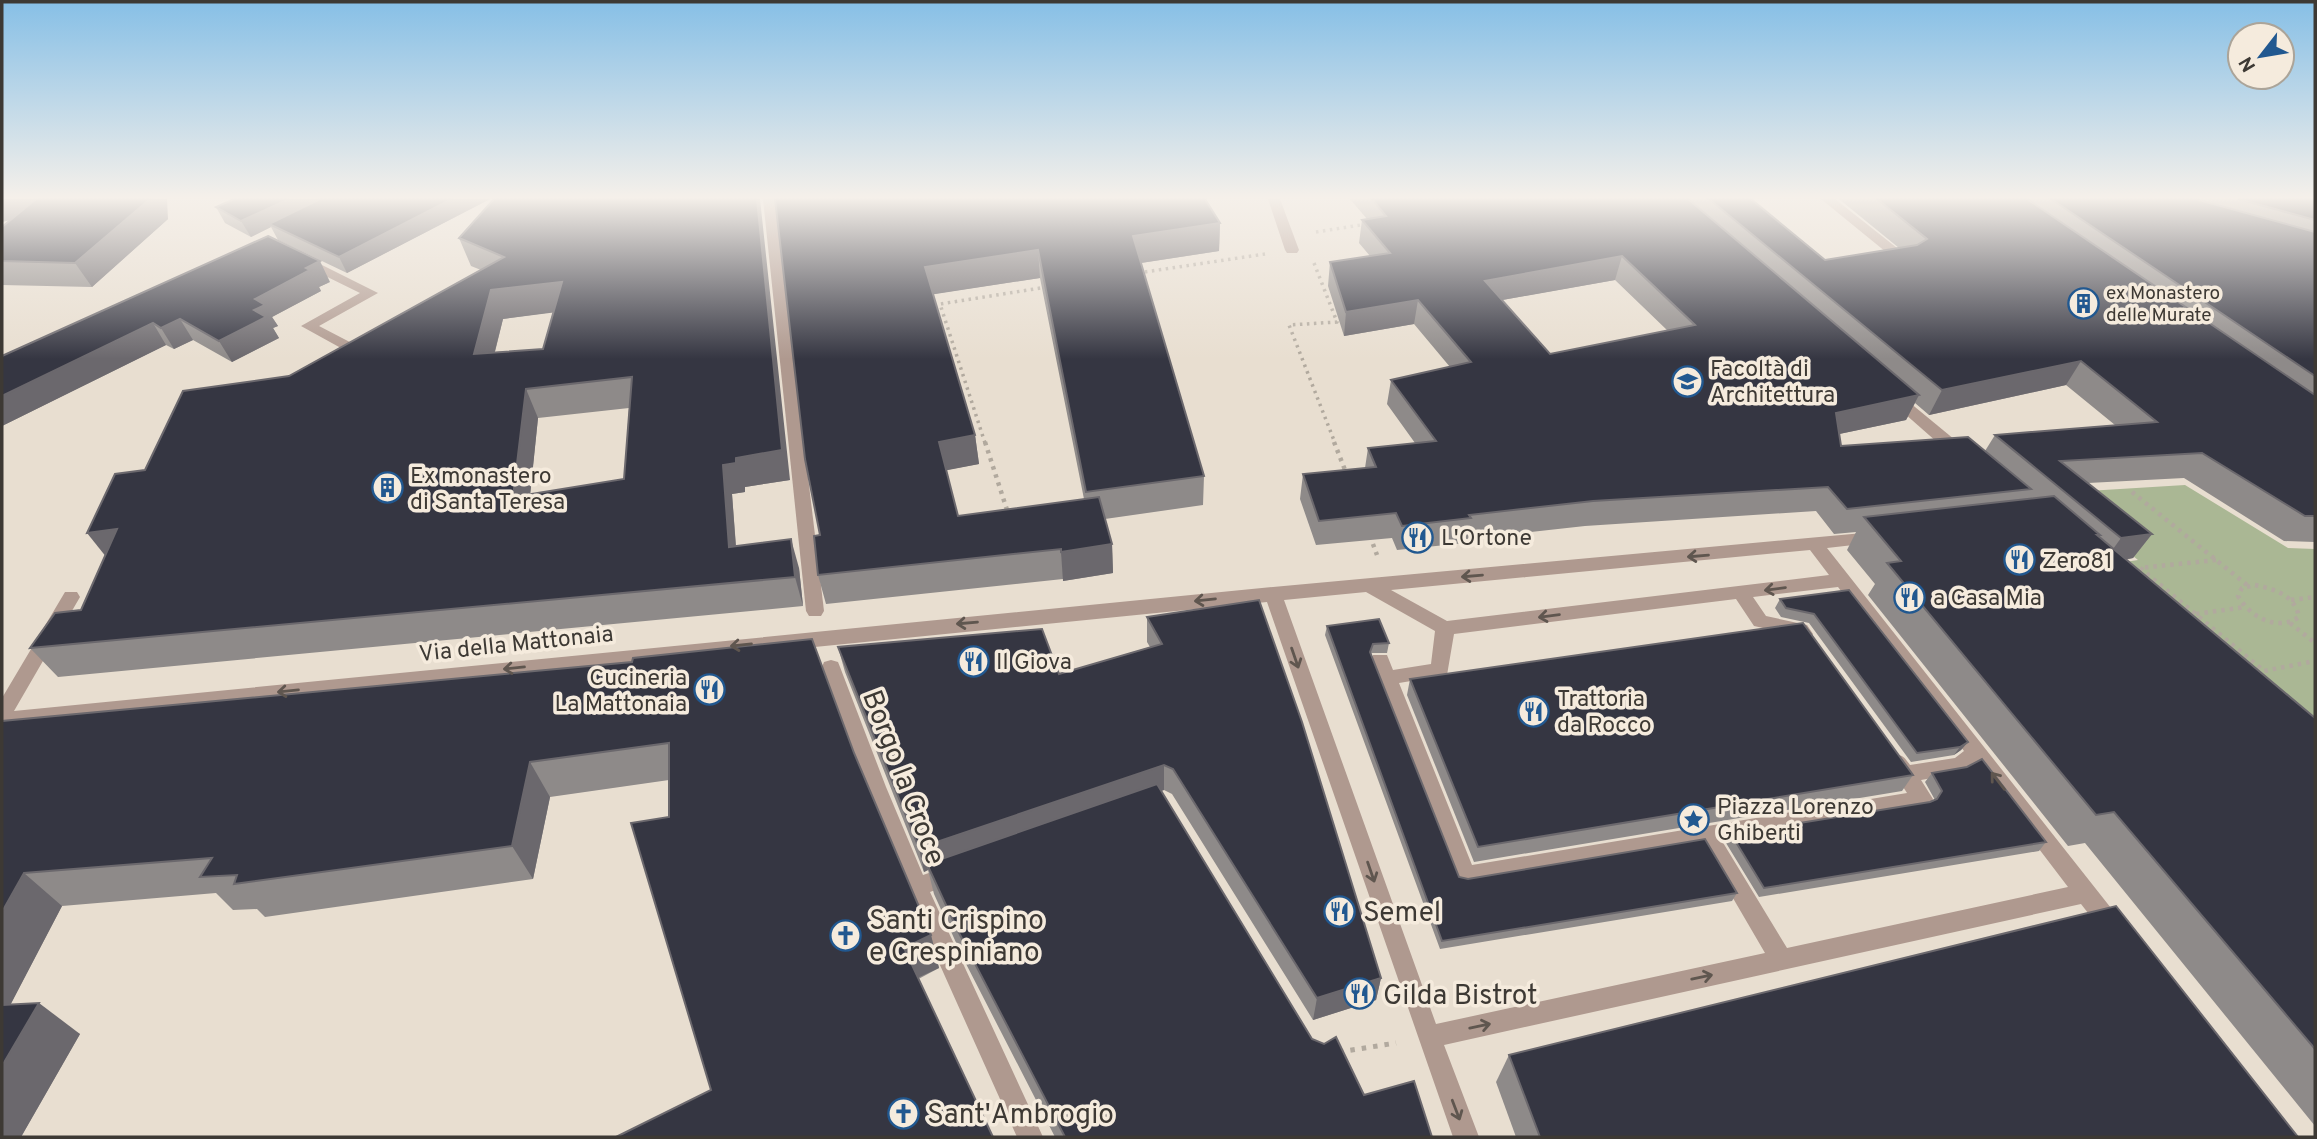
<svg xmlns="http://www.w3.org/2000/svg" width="2317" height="1139" viewBox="0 0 2317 1139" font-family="Overpass,sans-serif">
<rect width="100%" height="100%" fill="#e8ded0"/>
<path fill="#aab794" d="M2185 485 2288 548 2315 549V721L2125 562 2138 560 2055 493Z"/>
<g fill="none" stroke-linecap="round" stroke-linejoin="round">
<g stroke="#b1a99e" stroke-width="3.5" stroke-dasharray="2.5 4.5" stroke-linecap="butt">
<path d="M1316 232 1367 224"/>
<path d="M1314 263 1337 322 1289 325 1335 443"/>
<path d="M1138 273 1265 254"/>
<path d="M985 443 940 304 1047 287"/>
</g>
<g stroke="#b1a99e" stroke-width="4.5" stroke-dasharray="3.5 5" stroke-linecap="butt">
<path d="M985 442 1008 513"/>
<path d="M1334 442 1347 475"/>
<path d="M2132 492 2247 585"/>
<path d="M1370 536 1377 555"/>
<path d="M2216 560 2140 568 2264 671 2315 661"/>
<path d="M2255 585C2274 589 2295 595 2299 617 2277 632 2250 617 2238 596L2242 588Z"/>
<path d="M2291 600 2315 597"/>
<path d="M2196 614 2245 607"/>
<path d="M2290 623 2315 643"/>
</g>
<path stroke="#b1a99e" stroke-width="5" stroke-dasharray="4.5 7" stroke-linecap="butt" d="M1339 1052 1396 1043"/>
<g fill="#af998f" fill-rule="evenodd">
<path d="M763 199H775L824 611 821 616H809L806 611Z"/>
<path d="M1268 199H1280L1299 250 1297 253H1287L1285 250Z"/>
<path d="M1821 199H1835L1911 259V265L1897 266V261Z"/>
<path d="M306 257 378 293 319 326 369 352 371 355 369 358H359L301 326 360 293 301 264V258Z"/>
<path d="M1893 391 1898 393 1966 449 1968 453 1966 457H1954L1888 399 1885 396 1888 393Z"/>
<path d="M1874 532 1883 538 1880 542 1827 548 2122 922 2125 929 2122 936 2114 939 2106 936 2081 904 1444 1045 1479 1137H1453L1267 602 2 728V698L65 592H77L80 597 14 711 1273 587ZM1810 550 1829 575 1447 621 1391 590ZM1838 587 1964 751 1955 758 1910 765C1904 756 1901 753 1890 756L1887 762 1907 793 1472 865 1399 683 1447 675 1454 634 1736 599 1754 626 1795 635 1804 641 1810 639 1813 634 1807 625 1766 616 1753 597ZM1366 592 1435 631 1431 664 1393 670 1387 655H1373L1371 660 1457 883 1465 885 1702 845 1765 953 1436 1024 1284 600ZM1975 765 2068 887 1787 948 1722 841 1923 808 1930 805 1933 799 1921 780 1960 773Z"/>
<path d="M831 660 838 662 840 667 886 787 923 875 952 865 960 867 963 874 960 881 930 892 1043 1137H1017L905 887 822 667 824 662Z"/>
</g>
</g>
<g fill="#8e8a89" fill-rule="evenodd">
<path d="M2 199 168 219 92 287 2 285V227L12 219Z"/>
<path d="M234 199H490L347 273 278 240 271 227 251 237 225 223 216 207Z"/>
<path d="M494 199 790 480 745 487V492L732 494 736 546 799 568 803 606 58 677 30 648 81 610 145 470 289 376 481 270 471 266 459 238ZM553 312 543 349 495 352 503 319ZM629 408 624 479 530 494 538 418Z"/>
<path d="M775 199 1220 223 1219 251 1141 263 1204 476 1203 505 1105 519 1112 544 1113 573 1063 581V579L826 604 818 575 820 535ZM1040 278 1084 499 958 516 946 470 979 464 975 435 933 294Z"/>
<path d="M1350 199H1751L1825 260 1899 248 1839 199H2315V542L2284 541 2184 478 2088 483 2152 534 2133 558 2125 560 2315 718V1126L2085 843 2068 846 1868 595 1875 584 1847 550 1856 532 1834 534 1816 511 1585 526 1466 539 1465 543 1397 550 1392 538 1316 545 1300 499 1303 474 1365 468 1368 448 1415 443 1387 404 1391 380 1450 367 1414 324 1344 336 1328 286 1330 262 1370 256 1359 243 1362 220 1367 219ZM1615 280 1668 331 1550 354 1502 300ZM2066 385 2115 425 1995 435 1985 451 1841 446 1839 434 1906 420 1915 403 1929 415Z"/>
<path d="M330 282 319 287 321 291 272 317 278 326 273 328 279 338 232 362 193 340 174 349 166 345 2 426V356Z"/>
<path d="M1849 590 1968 742 1961 750 1954 755 1911 762 1809 623 1781 617 1775 608 1780 599Z"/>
<path d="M1147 617 1381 978 1376 1000 1313 1020 1172 794 1164 790 1161 791 1312 1039 1364 1095 1432 1137H1055L963 958 934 894 928 870 924 872 845 672 838 647 1059 674 1150 647 1147 642Z"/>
<path d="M1327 626 1389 643 1387 653H1372L1371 654 1459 877 1468 879 1737 893 1732 901 1440 949 1325 635Z"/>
<path d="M632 662 854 753 931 935 939 968 711 1090 669 817V780L550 797 533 879 265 917 257 909 233 910 216 893 62 906 10 1005 80 1034 21 1137H2V721Z"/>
<path d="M1410 679 1913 775 1902 791 1474 862 1407 695Z"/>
<path d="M1932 773 2046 842 2039 851 1759 897 1726 843 1731 834 1930 802 1935 800 1925 782Z"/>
<path d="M1509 1055 2298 1137H1516L1496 1082Z"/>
</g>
<g fill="#6b686d">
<path d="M2 199H67L72 206 2 222Z"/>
<path d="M150 199H167L168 219 92 287 75 263Z"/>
<path d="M289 199H332L269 224 271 227 251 237 241 221Z"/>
<path d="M452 199H490L347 273 339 257Z"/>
<path d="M757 199H760L790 480 745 487V492L732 494 738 576 729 547 723 465 736 458Z"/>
<path d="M1220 223 1219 251 1134 264 1133 236Z"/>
<path d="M1038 250 1040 278 929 295 925 267Z"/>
<path d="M1622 256 1615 280 1480 304 1485 281Z"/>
<path d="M320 261 330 282 319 287 321 291 272 317 278 326 273 328 279 338 232 362 219 341 254 310 255 299 306 268Z"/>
<path d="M562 282 573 310 503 319 487 382 474 354 491 290Z"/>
<path d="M1418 300 1414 324 1344 336 1346 312Z"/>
<path d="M180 319 193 340 174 349 161 328Z"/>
<path d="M153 323 166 345 2 426V396Z"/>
<path d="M2081 361 2066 385 1929 415 1942 390Z"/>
<path d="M526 389 538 418 527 526 513 497Z"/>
<path d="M1919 395 1906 420 1825 437 1836 413Z"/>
<path d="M975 435 979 464 943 471 939 442Z"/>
<path d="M117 529 111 563 87 533Z"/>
<path d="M2152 534 2133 558 2103 563 2121 538Z"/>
<path d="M791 539 799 568 803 606 795 577Z"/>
<path d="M1112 544 1113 573 1063 581 1061 552Z"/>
<path d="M1968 742 1961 750 1954 755 1960 747Z"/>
<path d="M530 762 550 797 533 879 512 846Z"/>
<path d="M1164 765V790L929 870 927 864 928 870 924 872 919 848Z"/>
<path d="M24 873 62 906 2 1021V912Z"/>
<path d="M931 935 939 968 913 980 904 948Z"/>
<path d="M1381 978 1376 1000 1313 1020 1317 998Z"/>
<path d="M39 1003 80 1034 21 1137H2V1066Z"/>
</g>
<g fill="#353642" stroke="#6b686d" stroke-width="2" fill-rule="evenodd">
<path d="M36 199H150L75 263 2 261V227Z"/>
<path d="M234 199H289L241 221 216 207Z"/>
<path d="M320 199H452L339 257 269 224Z"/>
<path d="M494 199H757L782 450 736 458V463L723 465 729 547 791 539 795 577 30 648 55 613 81 610 117 529 87 533 115 474 145 470 183 391 289 376 504 257 459 238ZM562 282 543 349 474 354 491 290ZM632 377 624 479 513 497 526 389Z"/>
<path d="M775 199H1205L1220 223 1133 236 1204 476 1086 492 1038 250 925 267 975 435 939 442 958 516 1099 497 1112 544 1061 552V549L818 575 814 536 820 535 805 459Z"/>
<path d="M1372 199H1688L1919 395 1836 413 1841 446 1968 437 2031 489 1847 509 1828 487 1593 501 1469 515 1471 518 1402 526 1396 513 1319 521 1303 474 1376 467 1368 448 1436 441 1391 380 1471 362 1418 300 1346 312 1330 262 1390 253 1362 220 1386 216ZM1622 256 1695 325 1550 354 1485 281Z"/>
<path d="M1709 199H1751L1825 260 1917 245 1927 239 1877 199H2027L2315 395V516H2305L2202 453 2060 461 2152 534 2121 538 1995 435 2157 422 2081 361 1942 390Z"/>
<path d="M2051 199H2195L2315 232V376Z"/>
<path d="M2238 199H2315V220Z"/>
<path d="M268 236 320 261 306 268 310 270 255 299 265 305 254 310 266 317 219 341 180 319 161 328 153 323 2 396V356Z"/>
<path d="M2054 496 2100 535H2097L2315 718V1049L2114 812 2096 815 1887 563 1901 561 1864 517Z"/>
<path d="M1849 590 1968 742 1960 747 1917 753 1814 614 1786 608 1780 599Z"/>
<path d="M1259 600 1302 722 1381 978 1317 998 1173 769 1164 765 919 848 838 647 1042 629 1059 674 1162 644 1147 617Z"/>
<path d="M1379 619 1389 643 1373 644 1370 652 1459 877 1468 879 1705 839 1737 893 1442 941 1327 626Z"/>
<path d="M1803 623 1913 775 1478 847 1410 679Z"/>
<path d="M812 639 854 753 931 935 904 948 993 1137H616L711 1090 631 823 669 817V743L530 762 512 846 234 884 237 875 200 877 212 858 24 873 2 912V721L632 662 633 658Z"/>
<path d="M1982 759 2046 842 1764 888 1731 834 1930 802 1937 799 1942 791 1932 773 1967 767Z"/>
<path d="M1157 784 1312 1039 1324 1044 1336 1037 1364 1095 1414 1081 1432 1137H1065L957 929 927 864Z"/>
<path d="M2116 906 2298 1137H1540L1509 1055Z"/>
<path d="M39 1003 2 1066V1005Z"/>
</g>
<defs><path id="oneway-shaft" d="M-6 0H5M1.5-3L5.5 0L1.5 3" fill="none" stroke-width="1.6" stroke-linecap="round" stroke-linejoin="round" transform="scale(1.75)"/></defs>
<g stroke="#5f564f">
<use href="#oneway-shaft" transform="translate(1698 556) rotate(175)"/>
<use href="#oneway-shaft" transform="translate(1472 576) rotate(175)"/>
<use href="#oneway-shaft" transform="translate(1775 589) rotate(172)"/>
<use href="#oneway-shaft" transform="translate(1205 600) rotate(174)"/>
<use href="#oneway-shaft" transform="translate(1549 616) rotate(173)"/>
<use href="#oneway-shaft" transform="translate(967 623) rotate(175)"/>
<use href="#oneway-shaft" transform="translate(741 645) rotate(174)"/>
<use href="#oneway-shaft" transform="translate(1295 658) rotate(71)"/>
<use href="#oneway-shaft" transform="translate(514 668) rotate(174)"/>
<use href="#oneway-shaft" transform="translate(288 691) rotate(174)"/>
<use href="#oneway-shaft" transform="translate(1998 781) rotate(-128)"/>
<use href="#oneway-shaft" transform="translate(1371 872) rotate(71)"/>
<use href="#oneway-shaft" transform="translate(1702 977) rotate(-12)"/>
<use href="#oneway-shaft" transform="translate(1480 1026) rotate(-12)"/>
<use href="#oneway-shaft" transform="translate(1456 1110) rotate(69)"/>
</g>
<linearGradient id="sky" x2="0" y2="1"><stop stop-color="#86bfe6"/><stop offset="0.55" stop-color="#f5f0ea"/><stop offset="1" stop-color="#f5f0ea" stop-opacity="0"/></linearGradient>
<rect width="2317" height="359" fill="url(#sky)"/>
<defs>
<symbol id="building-ring" viewBox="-11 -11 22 22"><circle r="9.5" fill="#f5ebdd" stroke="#215890" stroke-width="1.5"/><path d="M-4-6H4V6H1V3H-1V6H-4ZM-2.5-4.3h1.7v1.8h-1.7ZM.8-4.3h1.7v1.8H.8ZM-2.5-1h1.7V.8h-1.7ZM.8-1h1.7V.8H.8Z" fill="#215890"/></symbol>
<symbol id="university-ring" viewBox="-11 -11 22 22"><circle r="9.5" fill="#f5ebdd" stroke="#215890" stroke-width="1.5"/><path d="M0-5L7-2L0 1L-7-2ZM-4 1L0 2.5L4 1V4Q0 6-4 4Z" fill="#215890"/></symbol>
<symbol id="restaurant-ring" viewBox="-11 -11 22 22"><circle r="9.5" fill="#f5ebdd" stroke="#215890" stroke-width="1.5"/><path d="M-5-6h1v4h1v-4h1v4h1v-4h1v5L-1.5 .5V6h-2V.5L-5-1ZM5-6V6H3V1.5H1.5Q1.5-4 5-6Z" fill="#215890"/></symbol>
<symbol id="sight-ring" viewBox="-11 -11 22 22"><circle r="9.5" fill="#f5ebdd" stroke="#215890" stroke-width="1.5"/><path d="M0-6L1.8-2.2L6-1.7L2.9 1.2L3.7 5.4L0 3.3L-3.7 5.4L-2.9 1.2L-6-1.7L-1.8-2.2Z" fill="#215890"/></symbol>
<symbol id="church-ring" viewBox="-11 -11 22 22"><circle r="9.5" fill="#f5ebdd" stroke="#215890" stroke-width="1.5"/><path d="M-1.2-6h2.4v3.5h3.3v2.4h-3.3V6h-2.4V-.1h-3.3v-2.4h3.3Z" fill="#215890"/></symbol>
</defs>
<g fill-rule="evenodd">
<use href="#building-ring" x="2066" y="286" width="35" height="35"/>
<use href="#university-ring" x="1670" y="364" width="35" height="35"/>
<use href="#building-ring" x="370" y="470" width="35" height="35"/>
<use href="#restaurant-ring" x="1400" y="520" width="35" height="35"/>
<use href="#restaurant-ring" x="2002" y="542" width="35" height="35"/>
<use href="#restaurant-ring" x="1892" y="580" width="35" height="35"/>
<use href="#restaurant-ring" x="956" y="644" width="35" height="35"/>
<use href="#restaurant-ring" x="692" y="672" width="35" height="35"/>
<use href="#restaurant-ring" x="1516" y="694" width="35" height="35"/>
<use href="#sight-ring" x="1676" y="802" width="35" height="35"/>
<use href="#restaurant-ring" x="1322" y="894" width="35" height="35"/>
<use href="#church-ring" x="828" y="918" width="35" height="35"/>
<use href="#restaurant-ring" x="1342" y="976" width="35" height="35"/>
<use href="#church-ring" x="886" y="1096" width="35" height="35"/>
</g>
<g text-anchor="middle" stroke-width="7" stroke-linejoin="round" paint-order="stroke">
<g font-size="19" fill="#3d3934" stroke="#f5ebdd" text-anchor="start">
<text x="2106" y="299">ex Monastero<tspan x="2106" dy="22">delle Murate</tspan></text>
</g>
<g font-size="23" fill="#3d3934" stroke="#f5ebdd" text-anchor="start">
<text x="1710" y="376">Facoltà di<tspan x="1710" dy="26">Architettura</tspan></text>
<text x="410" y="483">Ex monastero<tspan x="410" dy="26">di Santa Teresa</tspan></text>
<text x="1441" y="545">L'Ortone</text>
<text x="2042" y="568">Zero81</text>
<text x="1933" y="605">a Casa Mia</text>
<text x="996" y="669">Il Giova</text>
<text x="687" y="685" text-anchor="end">Cucineria<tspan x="687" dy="26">La Mattonaia</tspan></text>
<text x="1557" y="706">Trattoria<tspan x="1557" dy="26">da Rocco</tspan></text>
<text x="1717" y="814">Piazza Lorenzo<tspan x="1717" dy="26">Ghiberti</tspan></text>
</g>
<g font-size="23" fill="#3d3934" stroke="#f5ebdd">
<text transform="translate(516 643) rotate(-6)" y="8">Via della Mattonaia</text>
</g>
<g font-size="28" fill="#3d3934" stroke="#f5ebdd">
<text transform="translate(905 777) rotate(69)" y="10">Borgo la Croce</text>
</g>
<g font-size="28" fill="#3d3934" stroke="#f5ebdd" text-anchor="start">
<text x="1363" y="921">Semel</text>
<text x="869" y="929">Santi Crispino<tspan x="869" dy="32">e Crespiniano</tspan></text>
<text x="1383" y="1004">Gilda Bistrot</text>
<text x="927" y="1123">Sant'Ambrogio</text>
</g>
</g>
<rect width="2317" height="1139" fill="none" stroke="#3d3934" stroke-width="7"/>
<g transform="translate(2261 56) rotate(239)"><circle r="33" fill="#f5ebdd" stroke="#aba499" stroke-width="2"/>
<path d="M0-5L12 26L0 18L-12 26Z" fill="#215890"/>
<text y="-10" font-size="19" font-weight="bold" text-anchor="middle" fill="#3d3934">N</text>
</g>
</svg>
